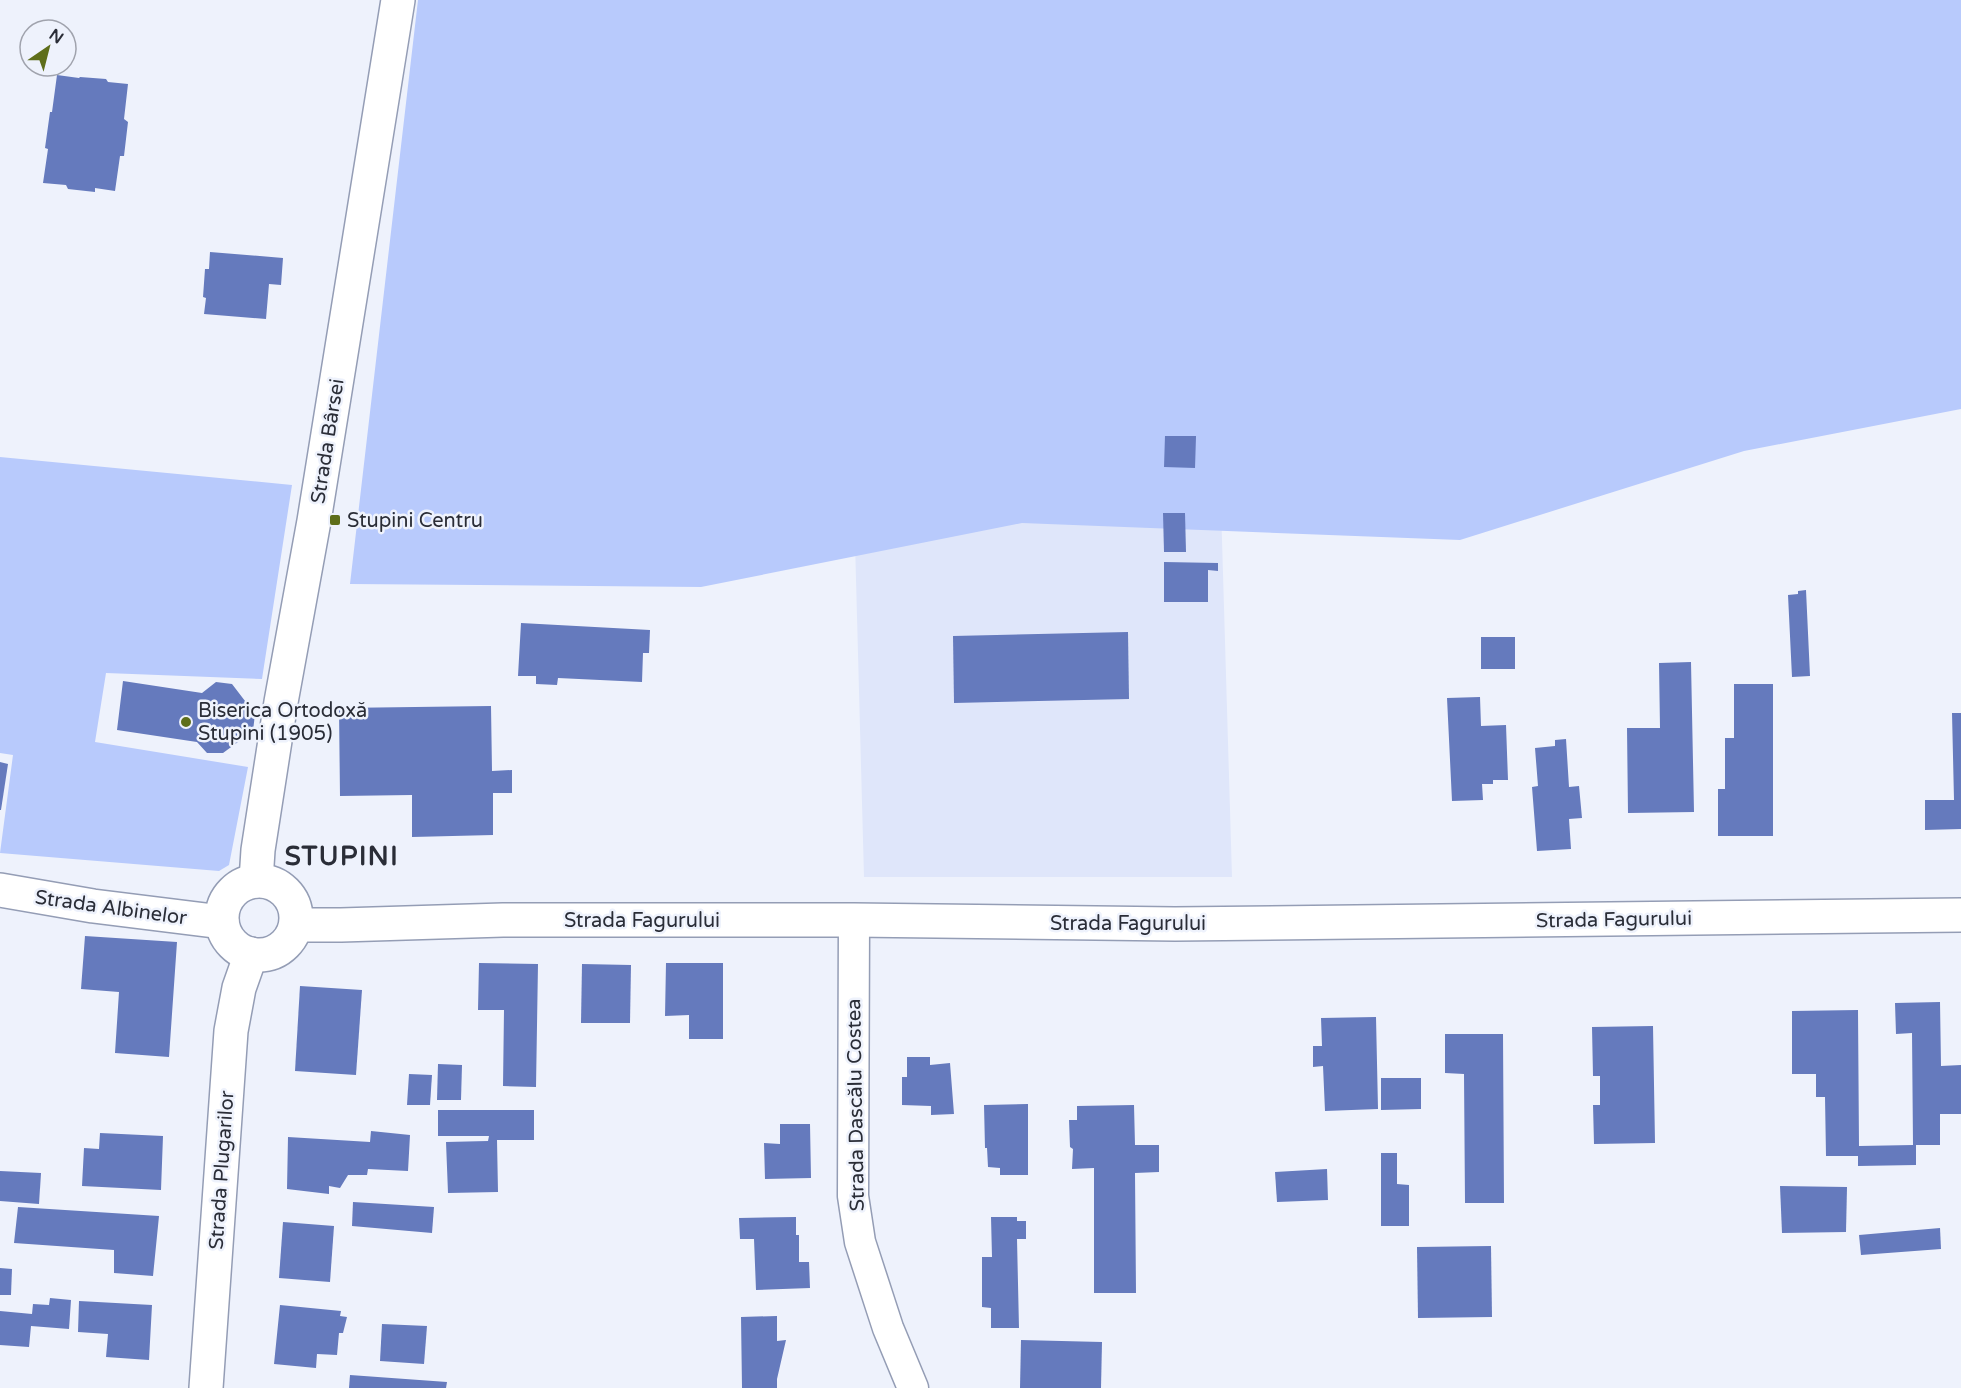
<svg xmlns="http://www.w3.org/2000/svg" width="1961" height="1388" viewBox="0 0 1961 1388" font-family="'Varela Round',sans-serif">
<rect width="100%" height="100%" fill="#eef2fc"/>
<path fill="#dfe6fa" d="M851 393 1218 405 1232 877H864Z"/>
<g fill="#b8cafc">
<path d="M418 0H1961V409L1744 451 1460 540 1022 523 701 587 350 584Z"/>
<path d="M0 457 292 485 262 679 106 673 95 742 248 767 229 865 219 871 0 853 13 755 0 753Z"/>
</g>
<g fill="#657abd">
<path d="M57 75 79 78 80 77 106 79 108 82 128 84 124 119 128 122 124 156H120L115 191 95 188V192L68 189 66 185 43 183 48 149 45 148 50 112H52Z"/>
<path d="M210 252 283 258 281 285 269 284 266 319 204 314 206 298 203 297 205 269H209Z"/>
<path d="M1165 436H1196L1195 468 1164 467Z"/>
<path d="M1163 513H1185L1186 552H1164Z"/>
<path d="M1164 562 1218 563V571L1208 570V602H1164Z"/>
<path d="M1806 590 1810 676 1792 677 1788 595 1798 594V591Z"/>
<path d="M521 623 650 630 649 653H643L642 682 558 678 557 685 536 684V676H518Z"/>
<path d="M1128 632 1129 699 954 703 953 636Z"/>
<rect x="1481" y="637" width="34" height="32"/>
<path d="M1691 662 1694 812 1628 813 1627 728H1660L1659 663Z"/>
<path d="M123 681 202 693 216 682 232 684 255 714 253 731 223 753H207L197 742 117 730Z"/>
<path d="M1734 684H1773V836H1718V789H1725V738H1734Z"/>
<path d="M1480 697 1481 726 1506 725 1508 780H1493V784H1482L1483 800 1452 801 1447 698Z"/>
<path d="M491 706 492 771 512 770V793H493V835L412 837V795L340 796 339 708Z"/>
<path d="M1952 713H1961V829L1925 830V800H1954Z"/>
<path d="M1566 739 1569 787 1579 786 1582 818 1569 819 1571 849 1537 851 1532 787 1538 786 1535 748 1555 746V740Z"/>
<path d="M0 762 8 764 1 810H0Z"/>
<path d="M85 936 177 942 169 1057 115 1053 119 992 81 989Z"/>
<path d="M479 963 538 964 536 1087 503 1086 504 1010H478Z"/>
<path d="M666 963H723V1039H689V1015L665 1016Z"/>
<path d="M582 964 631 965 630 1023H581Z"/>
<path d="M300 986 362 990 356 1075 295 1071Z"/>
<path d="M1940 1002 1941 1066 1961 1065V1114H1940V1145H1916V1165L1858 1166V1156H1826L1825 1097H1816V1074H1792V1011L1858 1010 1859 1146 1913 1145 1912 1033 1896 1034 1895 1003Z"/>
<path d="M1376 1017 1378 1109 1325 1111 1323 1066 1313 1067V1046H1322L1321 1018Z"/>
<path d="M1653 1026 1655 1143 1594 1144 1593 1105H1600V1076H1593L1592 1027Z"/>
<path d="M1445 1034H1503L1504 1203H1465L1464 1074 1445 1073Z"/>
<path d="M907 1057H930V1065L950 1063 954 1114 931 1115V1106L902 1105V1077H907Z"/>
<path d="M438 1064 462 1065 461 1100H437Z"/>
<path d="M409 1074 432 1075 430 1105H407Z"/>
<path d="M1381 1078H1421V1109L1381 1110Z"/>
<path d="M1028 1104V1175H1000V1168L988 1167 987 1148H985L984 1105Z"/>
<path d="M1134 1105 1135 1145H1159V1172L1135 1173 1136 1293H1094V1168L1072 1169 1073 1149 1070 1147 1069 1120H1077V1106Z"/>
<path d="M438 1110H534V1140H497L498 1192 448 1193 446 1142 488 1141 489 1136H438Z"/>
<path d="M780 1124H810L811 1178 765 1179 764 1143 780 1144Z"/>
<path d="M371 1131 410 1135 408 1171 368 1169 367 1175H348L340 1188 329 1186V1194L287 1189 288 1137 370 1142Z"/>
<path d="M100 1133 163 1136 161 1190 82 1186 84 1148 99 1149Z"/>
<path d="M1381 1153H1397V1184L1409 1185V1226H1381Z"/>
<path d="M1327 1169 1328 1200 1277 1202 1275 1172Z"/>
<path d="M0 1171 41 1173 39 1204 0 1201Z"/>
<path d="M1780 1186 1847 1187 1846 1232 1782 1233Z"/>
<path d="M353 1202 434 1207 432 1233 352 1226Z"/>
<path d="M18 1207 159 1216 153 1276 114 1273V1250L14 1243Z"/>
<path d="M796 1217V1235H799V1262H809L810 1288 756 1290 754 1239H740L739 1218Z"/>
<path d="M991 1217H1017V1221H1026V1239H1017L1019 1328H991V1308L982 1307V1257H992Z"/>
<path d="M283 1222 334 1226 330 1282 279 1278Z"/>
<path d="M1940 1228 1941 1249 1861 1255 1859 1235Z"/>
<path d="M1491 1246 1492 1317 1418 1318 1417 1247Z"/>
<path d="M0 1268 12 1269 11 1295H0Z"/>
<path d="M50 1298 71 1300 69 1329 31 1326 29 1347 0 1345V1311L32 1314 33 1304 49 1305Z"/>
<path d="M79 1301 152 1305 149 1360 106 1357 108 1334 78 1332Z"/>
<path d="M280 1305 341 1311 340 1316 347 1317 343 1333H339L337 1355 317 1354 316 1368 274 1364Z"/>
<path d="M777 1316V1341L786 1340 777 1379V1388H742L741 1317Z"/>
<path d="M382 1324 427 1326 424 1364 380 1361Z"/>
<path d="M1021 1340 1102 1342 1101 1388H1020Z"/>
<path d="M350 1375 447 1382 446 1388H349Z"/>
</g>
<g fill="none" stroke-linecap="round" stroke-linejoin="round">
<defs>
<path id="minor" d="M854 920 853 1196 860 1242 888 1328 913 1388"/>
<g id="tertiary">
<path d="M256 881 258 850 281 702 314 521 398 0"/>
<circle cx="259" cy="918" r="37"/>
<path d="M0 890 93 906 222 922"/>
<path d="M296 925H341L503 920H854L1175 924 1961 915"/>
<path d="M206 1388 231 1031 239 988 251 954"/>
</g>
</defs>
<use href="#minor" stroke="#949db5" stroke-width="33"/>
<use href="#tertiary" stroke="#949db5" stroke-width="36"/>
<use href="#minor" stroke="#fff" stroke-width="30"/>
<use href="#tertiary" stroke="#fff" stroke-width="33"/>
</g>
<g fill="#5e6e1a" stroke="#eef2fc" stroke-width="2">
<rect x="329" y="514" width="12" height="12" rx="3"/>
<circle cx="186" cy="722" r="6"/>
</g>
<g text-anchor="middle" stroke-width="5" stroke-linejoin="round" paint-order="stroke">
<g font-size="20" fill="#2a2d37" stroke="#eef2fc">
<text transform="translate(327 441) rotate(-81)" y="7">Strada Bârsei</text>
<text transform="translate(111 907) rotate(8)" y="7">Strada Albinelor</text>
<text transform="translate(1614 919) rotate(-1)" y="7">Strada Fagurului</text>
<text x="642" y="927">Strada Fagurului</text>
<text x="1128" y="930">Strada Fagurului</text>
<text transform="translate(855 1105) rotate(-91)" y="7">Strada Dascălu Costea</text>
<text transform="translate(221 1170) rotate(-86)" y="7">Strada Plugarilor</text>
</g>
<g font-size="20" fill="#2a2d37" stroke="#eef2fc" text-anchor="start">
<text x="347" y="527">Stupini Centru</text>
<text x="198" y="717">Biserica Ortodoxă<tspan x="198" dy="23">Stupini (1905)</tspan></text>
</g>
<g font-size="26" font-weight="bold" letter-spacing="1.5" fill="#2a2d37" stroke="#eef2fc">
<text x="342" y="865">STUPINI</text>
</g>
</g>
<g transform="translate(48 48) rotate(35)"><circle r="28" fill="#eef2fc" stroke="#a0a3ad" stroke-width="1.5"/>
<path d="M0-4.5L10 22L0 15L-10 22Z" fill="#5e6e1a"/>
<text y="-9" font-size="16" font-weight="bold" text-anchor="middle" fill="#2a2d37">N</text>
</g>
</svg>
